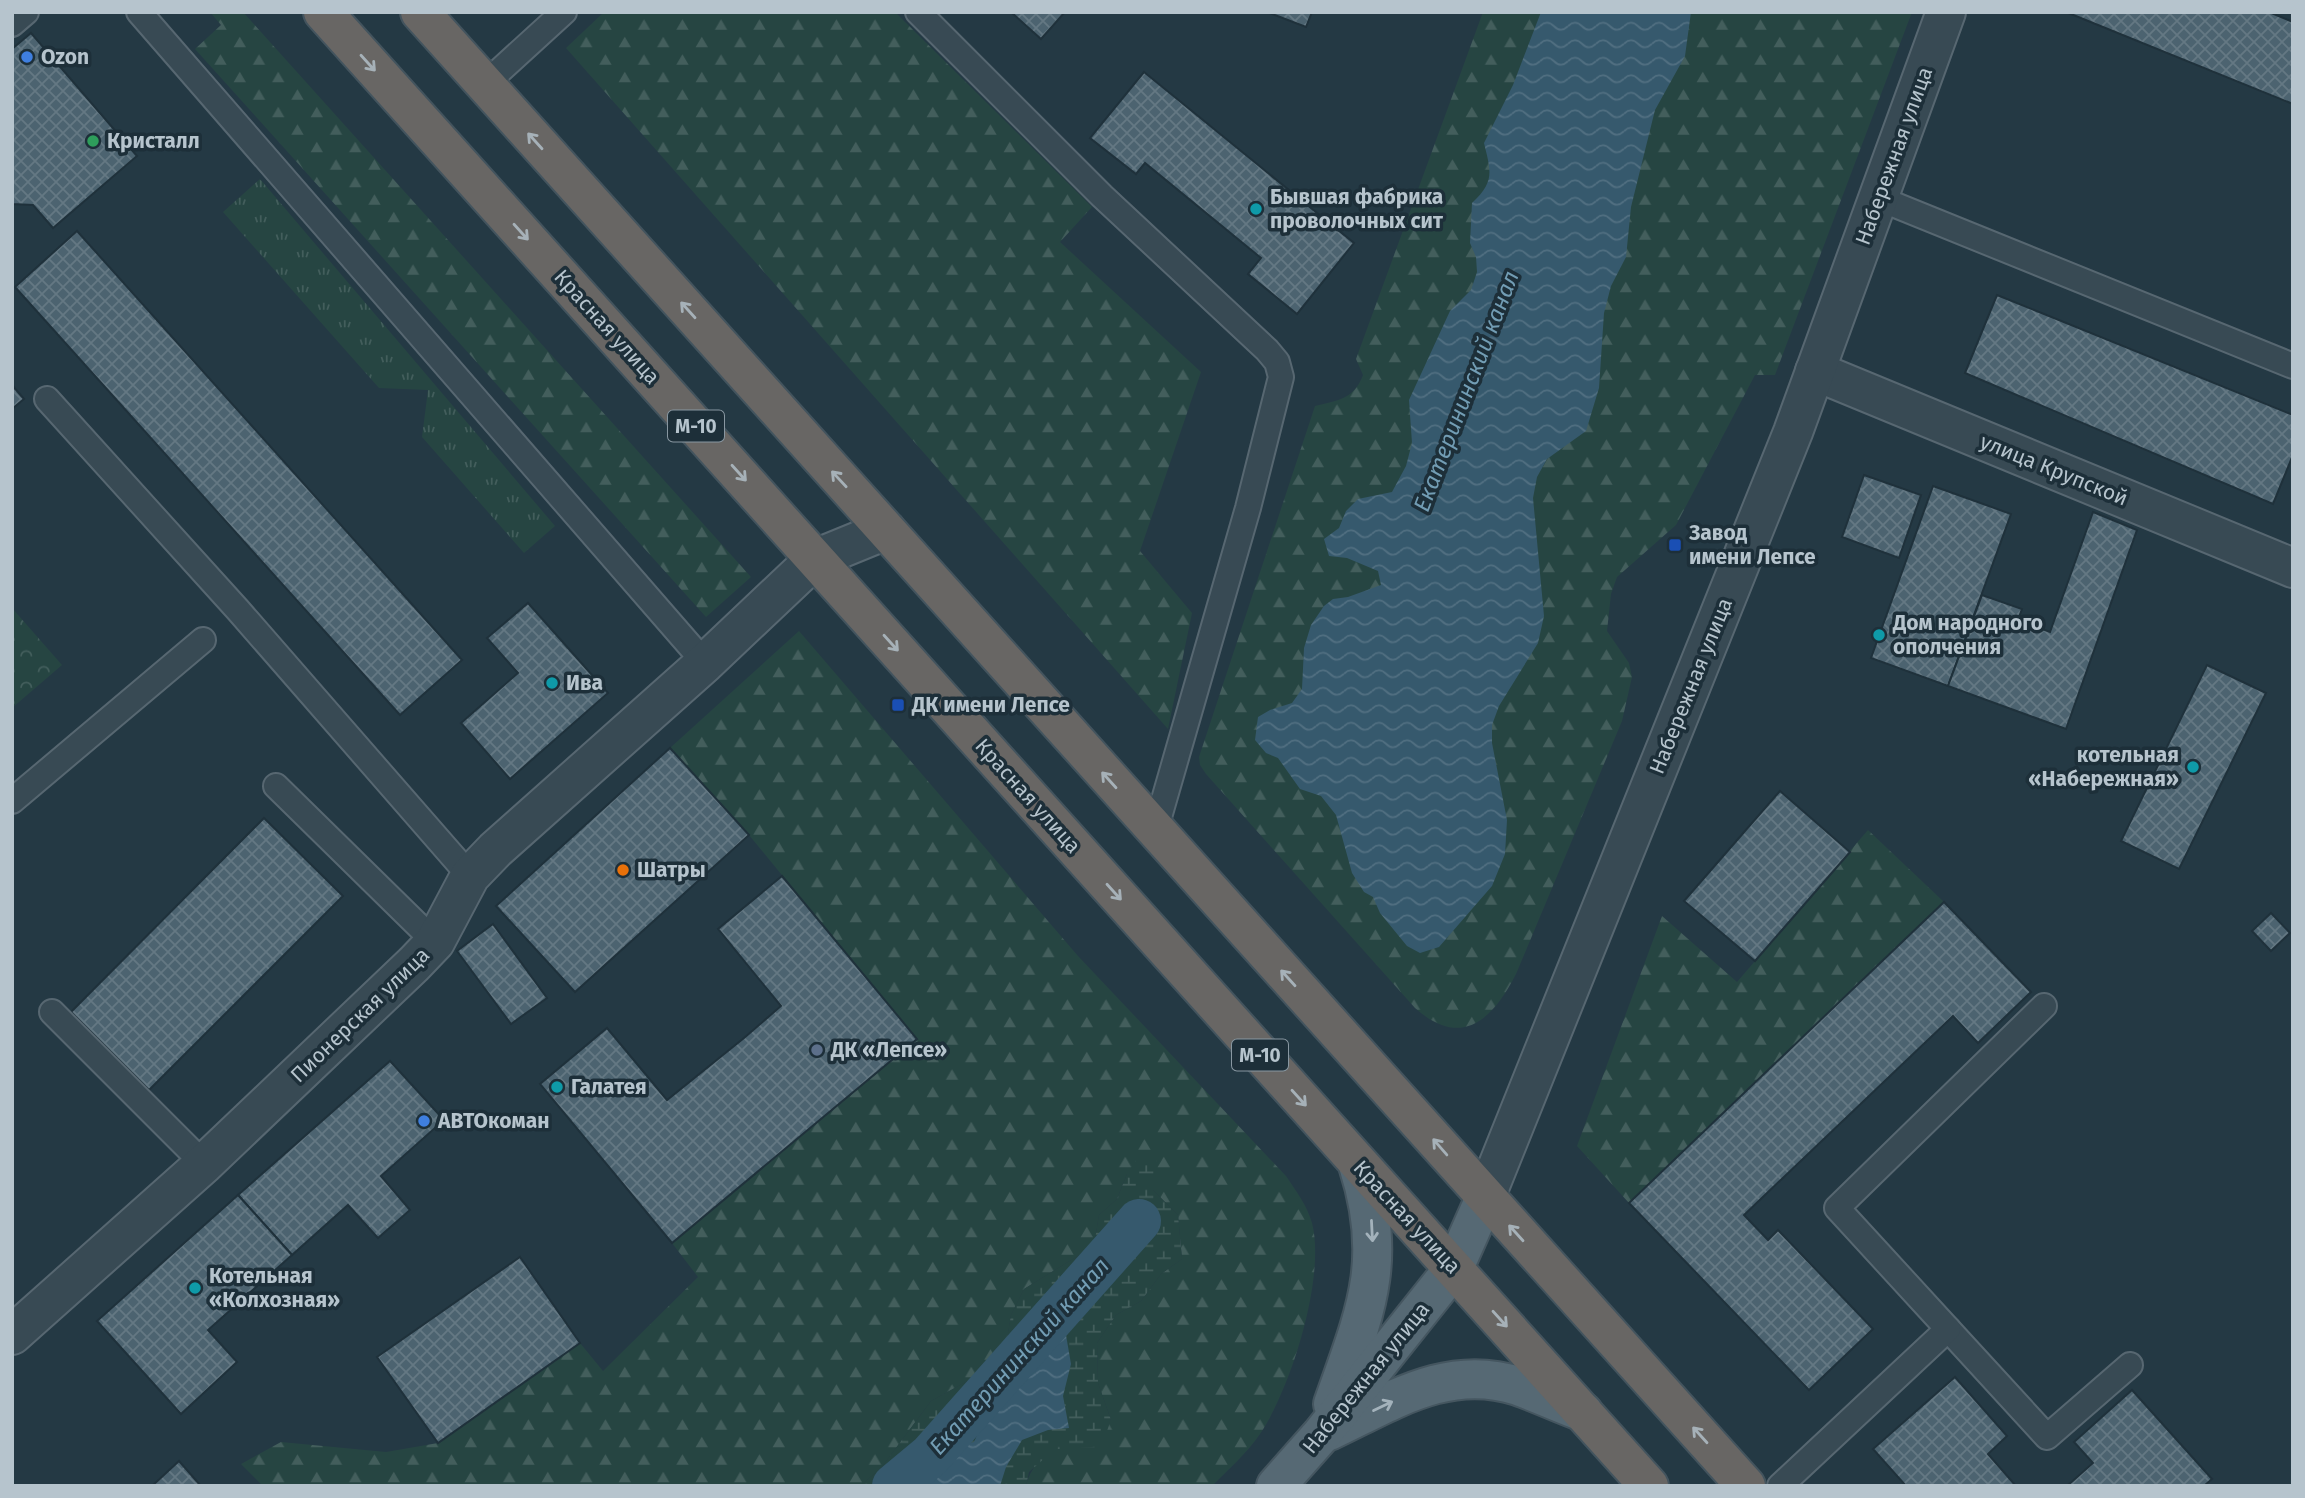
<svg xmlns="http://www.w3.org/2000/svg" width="2305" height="1498" viewBox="0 0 2305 1498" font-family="'Fira Sans',sans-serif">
<defs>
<pattern id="grass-tufts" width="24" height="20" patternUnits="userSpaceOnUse" patternTransform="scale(1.75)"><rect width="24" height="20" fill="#264542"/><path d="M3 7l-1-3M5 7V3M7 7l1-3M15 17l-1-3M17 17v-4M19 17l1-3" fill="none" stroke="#435e5c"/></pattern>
<pattern id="forest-firs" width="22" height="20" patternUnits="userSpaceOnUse" patternTransform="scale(1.75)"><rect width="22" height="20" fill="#264542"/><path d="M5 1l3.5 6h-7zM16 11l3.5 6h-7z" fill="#435e5c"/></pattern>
<pattern id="wetland-marsh" width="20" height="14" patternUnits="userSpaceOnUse" patternTransform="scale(1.75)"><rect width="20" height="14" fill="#264542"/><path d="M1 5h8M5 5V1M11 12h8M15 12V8" fill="none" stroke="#435e5c"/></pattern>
<pattern id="park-crowns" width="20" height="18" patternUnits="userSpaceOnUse" patternTransform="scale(1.75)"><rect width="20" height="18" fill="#264542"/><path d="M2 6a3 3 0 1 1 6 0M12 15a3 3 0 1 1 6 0" fill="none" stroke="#435e5c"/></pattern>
<pattern id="water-waves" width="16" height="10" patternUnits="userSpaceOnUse" patternTransform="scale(1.75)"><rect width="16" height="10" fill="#36596d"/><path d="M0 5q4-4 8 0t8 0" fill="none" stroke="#516f81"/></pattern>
<pattern id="building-cross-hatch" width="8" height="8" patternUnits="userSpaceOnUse" patternTransform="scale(1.75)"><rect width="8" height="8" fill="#4c6370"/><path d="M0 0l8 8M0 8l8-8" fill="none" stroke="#647883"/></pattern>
</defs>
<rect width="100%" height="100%" fill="#243944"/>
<path fill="url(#grass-tufts)" d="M260 179 555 526 524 553 422 437 428 390 379 388 223 212Z"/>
<g fill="url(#forest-firs)">
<path d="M210 12H243L751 577 706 617 195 49 221 25Z"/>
<path d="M604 12H895L1092 207 1060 242 1201 372 1140 551 1192 613 1168 729 566 48Z"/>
<path d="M1483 12H1912L1775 375H1755L1676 525 1617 577 1611 594 1607 631 1629 663 1632 677 1622 721 1516 974C1493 1019 1462 1050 1415 1008L1206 774 1200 765 1199 757 1315 406C1339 400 1354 399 1363 375L1356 359Z"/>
<path d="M799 631 1078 956 1286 1176C1296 1191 1307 1205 1312 1223 1326 1277 1291 1388 1260 1434 1247 1453 1228 1470 1212 1486H1026C1033 1450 1082 1435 1111 1420L1098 1383 1097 1343 1116 1315 1141 1301 1161 1274 1182 1259 1178 1215 1153 1190 1127 1174 1117 1199 1099 1215 1094 1246 1024 1289 1011 1315 1005 1351 973 1378 931 1401 881 1468 860 1486H263L241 1464 281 1442 386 1452 438 1443 580 1343 603 1371 698 1277 672 1243 917 1040 749 835 670 748Z"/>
<path d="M1868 830 1944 902 1629 1203 1577 1146 1662 916 1737 982Z"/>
</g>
<path fill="url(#wetland-marsh)" d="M1141 1153 1157 1161 1153 1190 1178 1215 1182 1259 1161 1274 1141 1301 1116 1315 1097 1343 1098 1383 1111 1420 1101 1447 1055 1449 1029 1472 1026 1486H860L881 1468 931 1401 973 1378 1005 1351 1011 1315 1024 1289 1094 1246 1099 1215 1117 1199 1127 1174Z"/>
<path fill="url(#park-crowns)" d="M12 608 62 665 12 708Z"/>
<g fill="url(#water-waves)">
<path d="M1541 12H1691L1685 56 1655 110 1631 207 1626 257 1611 286 1604 313 1599 388 1586 431 1547 459 1537 477 1533 498 1544 616 1538 643 1499 706 1492 725V743L1507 820 1505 854 1492 886 1439 947 1420 953 1407 946 1380 913 1373 897 1364 892 1352 873 1336 815 1321 796 1300 789 1278 758 1266 753 1255 740 1258 717 1270 710 1292 703 1302 689 1304 648 1311 625 1324 606 1333 599 1348 597 1381 585 1378 571 1347 558 1329 556 1324 539 1339 528 1346 511 1358 499 1392 492 1406 466 1412 443 1409 400 1450 311 1471 290 1477 272 1476 257 1470 243 1472 203C1495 181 1491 172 1484 143L1513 85Z"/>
<path d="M1037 1317 1066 1335 1071 1364 1063 1396 1069 1428 1048 1430 1022 1440 1006 1467 1000 1486H899L941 1449 974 1442 989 1408 1015 1374 1028 1336Z"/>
</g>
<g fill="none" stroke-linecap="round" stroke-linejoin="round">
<path stroke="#36596d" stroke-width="44" d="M894 1486 930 1456 1139 1221"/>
</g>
<g fill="url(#building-cross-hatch)" stroke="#1f313b" stroke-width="2">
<path d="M1011 12H1065L1041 39Z"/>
<path d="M1267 12H1312L1306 27Z"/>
<path d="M2066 12H2269L2293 22V104Z"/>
<path d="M31 33 137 156 53 228 33 205 12 204V49Z"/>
<path d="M1144 72 1354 243 1297 314 1248 274 1261 258 1145 163 1136 174 1090 138Z"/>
<path d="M77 231 462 660 400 715 15 287Z"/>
<path d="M1997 295 2293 415V455L2273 504 1965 373Z"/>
<path d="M12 385 24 399 12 409Z"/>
<path d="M1864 475 1921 495 1899 558 1842 537Z"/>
<path d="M1933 486 2011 514 1948 686 1871 658Z"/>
<path d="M2093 512 2137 530 2066 729 1948 686 1982 595 2022 609 2018 620 2050 632Z"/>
<path d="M528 603 608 693 510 779 461 723 518 673 487 638Z"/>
<path d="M2207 665 2266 693 2179 869 2121 841Z"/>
<path d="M670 748 749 835 575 992 496 906Z"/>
<path d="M1780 791 1850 852 1755 961 1684 901Z"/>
<path d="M264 818 343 896 149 1090 71 1012Z"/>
<path d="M782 876 917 1039 672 1243 540 1084 607 1028 667 1100 744 1038 781 1006 718 929Z"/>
<path d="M1944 902 2031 992 1978 1043 1953 1016 1744 1215 1768 1240 1778 1230 1873 1329 1809 1390 1629 1203Z"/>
<path d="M2271 913 2290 933 2271 951 2252 931Z"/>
<path d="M493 924 547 998 511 1024 457 951Z"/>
<path d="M390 1061 444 1120 381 1176 410 1210 378 1238 348 1205 292 1255 238 1195Z"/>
<path d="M238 1195 292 1255 208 1330 237 1362 181 1414 97 1321Z"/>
<path d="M520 1257 580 1343 438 1443 377 1357Z"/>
<path d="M1955 1377 2007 1436 1988 1454 2016 1486H1906L1873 1449Z"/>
<path d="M2132 1390 2212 1479 2204 1486H2067L2093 1463 2074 1442Z"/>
<path d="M179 1461 201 1486H152Z"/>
</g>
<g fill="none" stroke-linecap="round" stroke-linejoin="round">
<defs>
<g id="service">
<path d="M139 12 705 663"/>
<path d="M918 12 1102 196 1267 350 1277 362 1281 377 1248 508 1155 831"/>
<path d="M12 24 26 12"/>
<path d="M484 85 564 12"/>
<path d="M1878 198 2293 366"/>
<path d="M47 399 238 610 470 876"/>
<path d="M276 786 435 942"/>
<path d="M12 801 203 640"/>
<path d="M52 1012 204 1164"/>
<path d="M1948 1329 2047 1437 2130 1365"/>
<path d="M1780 1486 1948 1329 1837 1208 2044 1006"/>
</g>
<g id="minor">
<path d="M1815 371 2293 568"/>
<path d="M12 1335 204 1164 414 964 435 942 470 876 495 850 705 663 815 559 886 530"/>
</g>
<path id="tertiary" d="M1485 1198 1793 432 1946 12"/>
<g id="primary">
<path d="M1333 1404C1365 1313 1389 1261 1358 1165"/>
<path d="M1329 1431C1391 1402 1447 1363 1518 1386 1540 1394 1561 1404 1583 1412"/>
<path d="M1276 1486 1321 1435 1454 1268 1485 1198"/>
</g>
<g id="trunk">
<path d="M323 12 1649 1486"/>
<path d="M420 12 1746 1486"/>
</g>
</defs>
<use href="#service" stroke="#576771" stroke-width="28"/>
<use href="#minor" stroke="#576771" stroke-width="42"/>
<use href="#tertiary" stroke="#576771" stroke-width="42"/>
<use href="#primary" stroke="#455660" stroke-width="42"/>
<use href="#trunk" stroke="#43545e" stroke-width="42"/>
<use href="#service" stroke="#384a54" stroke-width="24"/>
<use href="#minor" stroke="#384a54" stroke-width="38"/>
<use href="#tertiary" stroke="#384a54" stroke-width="38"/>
<use href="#primary" stroke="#566974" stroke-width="38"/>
<use href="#trunk" stroke="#686664" stroke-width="38"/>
</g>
<defs><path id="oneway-shaft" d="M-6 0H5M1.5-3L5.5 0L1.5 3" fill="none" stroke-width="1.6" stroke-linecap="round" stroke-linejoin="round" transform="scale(1.75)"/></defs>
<g stroke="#a6b1b8">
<use href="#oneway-shaft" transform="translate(368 63) rotate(48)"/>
<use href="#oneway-shaft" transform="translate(535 141) rotate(-132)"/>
<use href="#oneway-shaft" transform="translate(521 232) rotate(48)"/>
<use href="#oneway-shaft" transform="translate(688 310) rotate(-132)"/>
<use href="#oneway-shaft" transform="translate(739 473) rotate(48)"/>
<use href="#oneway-shaft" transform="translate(839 479) rotate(-133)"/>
<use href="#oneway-shaft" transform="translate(891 643) rotate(48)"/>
<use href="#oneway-shaft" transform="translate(1109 780) rotate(-132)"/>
<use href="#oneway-shaft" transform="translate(1114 892) rotate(48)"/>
<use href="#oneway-shaft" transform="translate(1288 978) rotate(-132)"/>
<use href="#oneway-shaft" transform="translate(1299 1098) rotate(48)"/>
<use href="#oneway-shaft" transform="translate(1440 1147) rotate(-131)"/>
<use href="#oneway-shaft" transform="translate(1516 1233) rotate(-132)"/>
<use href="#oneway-shaft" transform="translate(1500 1319) rotate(48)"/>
<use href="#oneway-shaft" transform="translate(1700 1435) rotate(-132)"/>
</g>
<g stroke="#a3b2bb">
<use href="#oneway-shaft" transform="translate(1372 1231) rotate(87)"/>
<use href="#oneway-shaft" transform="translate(1383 1406) rotate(-26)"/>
</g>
<g fill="#3f7fe0" stroke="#1d2f39" stroke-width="2.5">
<circle cx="27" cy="57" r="7"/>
<circle cx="424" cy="1121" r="7"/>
</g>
<circle fill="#2e9e5b" stroke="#1d2f39" stroke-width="2.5" cx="93" cy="141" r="7"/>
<g fill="#0f9aa8" stroke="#1d2f39" stroke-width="2.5">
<circle cx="1256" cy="209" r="7"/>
<circle cx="1879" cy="635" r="7"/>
<circle cx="552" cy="683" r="7"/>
<circle cx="2193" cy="767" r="7"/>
<circle cx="557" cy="1087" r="7"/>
<circle cx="195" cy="1288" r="7"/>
</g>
<g fill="#1a4fb4" stroke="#1d2f39" stroke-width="2.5">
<rect x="1668" y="538" width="14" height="14" rx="3.5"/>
<rect x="891" y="698" width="14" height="14" rx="3.5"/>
</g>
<circle fill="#e8710a" stroke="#1d2f39" stroke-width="2.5" cx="623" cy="870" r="7"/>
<circle fill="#5c6f8a" stroke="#1d2f39" stroke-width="2.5" cx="817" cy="1050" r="7"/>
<g text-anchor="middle" stroke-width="7" stroke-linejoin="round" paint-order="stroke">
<g fill="#1d2f39" stroke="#8897a1" stroke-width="2">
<rect x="668" y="410.5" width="56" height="31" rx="5"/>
<rect x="1232" y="1039.5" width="56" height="31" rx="5"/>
</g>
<g font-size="19" font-weight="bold" fill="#b6c4cd">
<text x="696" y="433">М-10</text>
<text x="1260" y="1062">М-10</text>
</g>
<g font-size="21" font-weight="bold" fill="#b6c4cd" stroke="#1d2f39" text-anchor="start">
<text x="41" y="64">Ozon</text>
<text x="107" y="148">Кристалл</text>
<text x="1270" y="204">Бывшая фабрика<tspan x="1270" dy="24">проволочных сит</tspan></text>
<text x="1689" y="540">Завод<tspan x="1689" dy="24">имени Лепсе</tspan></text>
<text x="1893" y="630">Дом народного<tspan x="1893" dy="24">ополчения</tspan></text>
<text x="566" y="690">Ива</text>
<text x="912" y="712">ДК имени Лепсе</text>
<text x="2179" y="762" text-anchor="end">котельная<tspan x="2179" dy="24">«Набережная»</tspan></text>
<text x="637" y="877">Шатры</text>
<text x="831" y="1057">ДК «Лепсе»</text>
<text x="571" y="1094">Галатея</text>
<text x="438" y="1128">АВТОкоман</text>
<text x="209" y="1283">Котельная<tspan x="209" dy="24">«Колхозная»</tspan></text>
</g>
<g font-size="21" fill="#b6c4cd" stroke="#1d2f39">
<text transform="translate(1894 156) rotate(-70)" y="7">Набережная улица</text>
<text transform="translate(607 327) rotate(48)" y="7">Красная улица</text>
<text transform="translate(2054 470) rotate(22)" y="7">улица Крупской</text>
<text transform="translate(1691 686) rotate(-68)" y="7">Набережная улица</text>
<text transform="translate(1028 796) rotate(48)" y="7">Красная улица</text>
<text transform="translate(360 1015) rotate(-44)" y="7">Пионерская улица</text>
<text transform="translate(1407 1217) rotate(47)" y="7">Красная улица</text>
<text transform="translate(1366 1378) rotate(-51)" y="7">Набережная улица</text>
</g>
<g font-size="23" font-style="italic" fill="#729db4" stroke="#1d2f39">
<text transform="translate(1466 391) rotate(-69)" y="8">Екатерининский канал</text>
<text transform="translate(1019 1356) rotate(-48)" y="8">Екатерининский канал</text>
</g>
</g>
<rect width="2305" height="1498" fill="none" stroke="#b6c4cd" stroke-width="28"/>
</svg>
